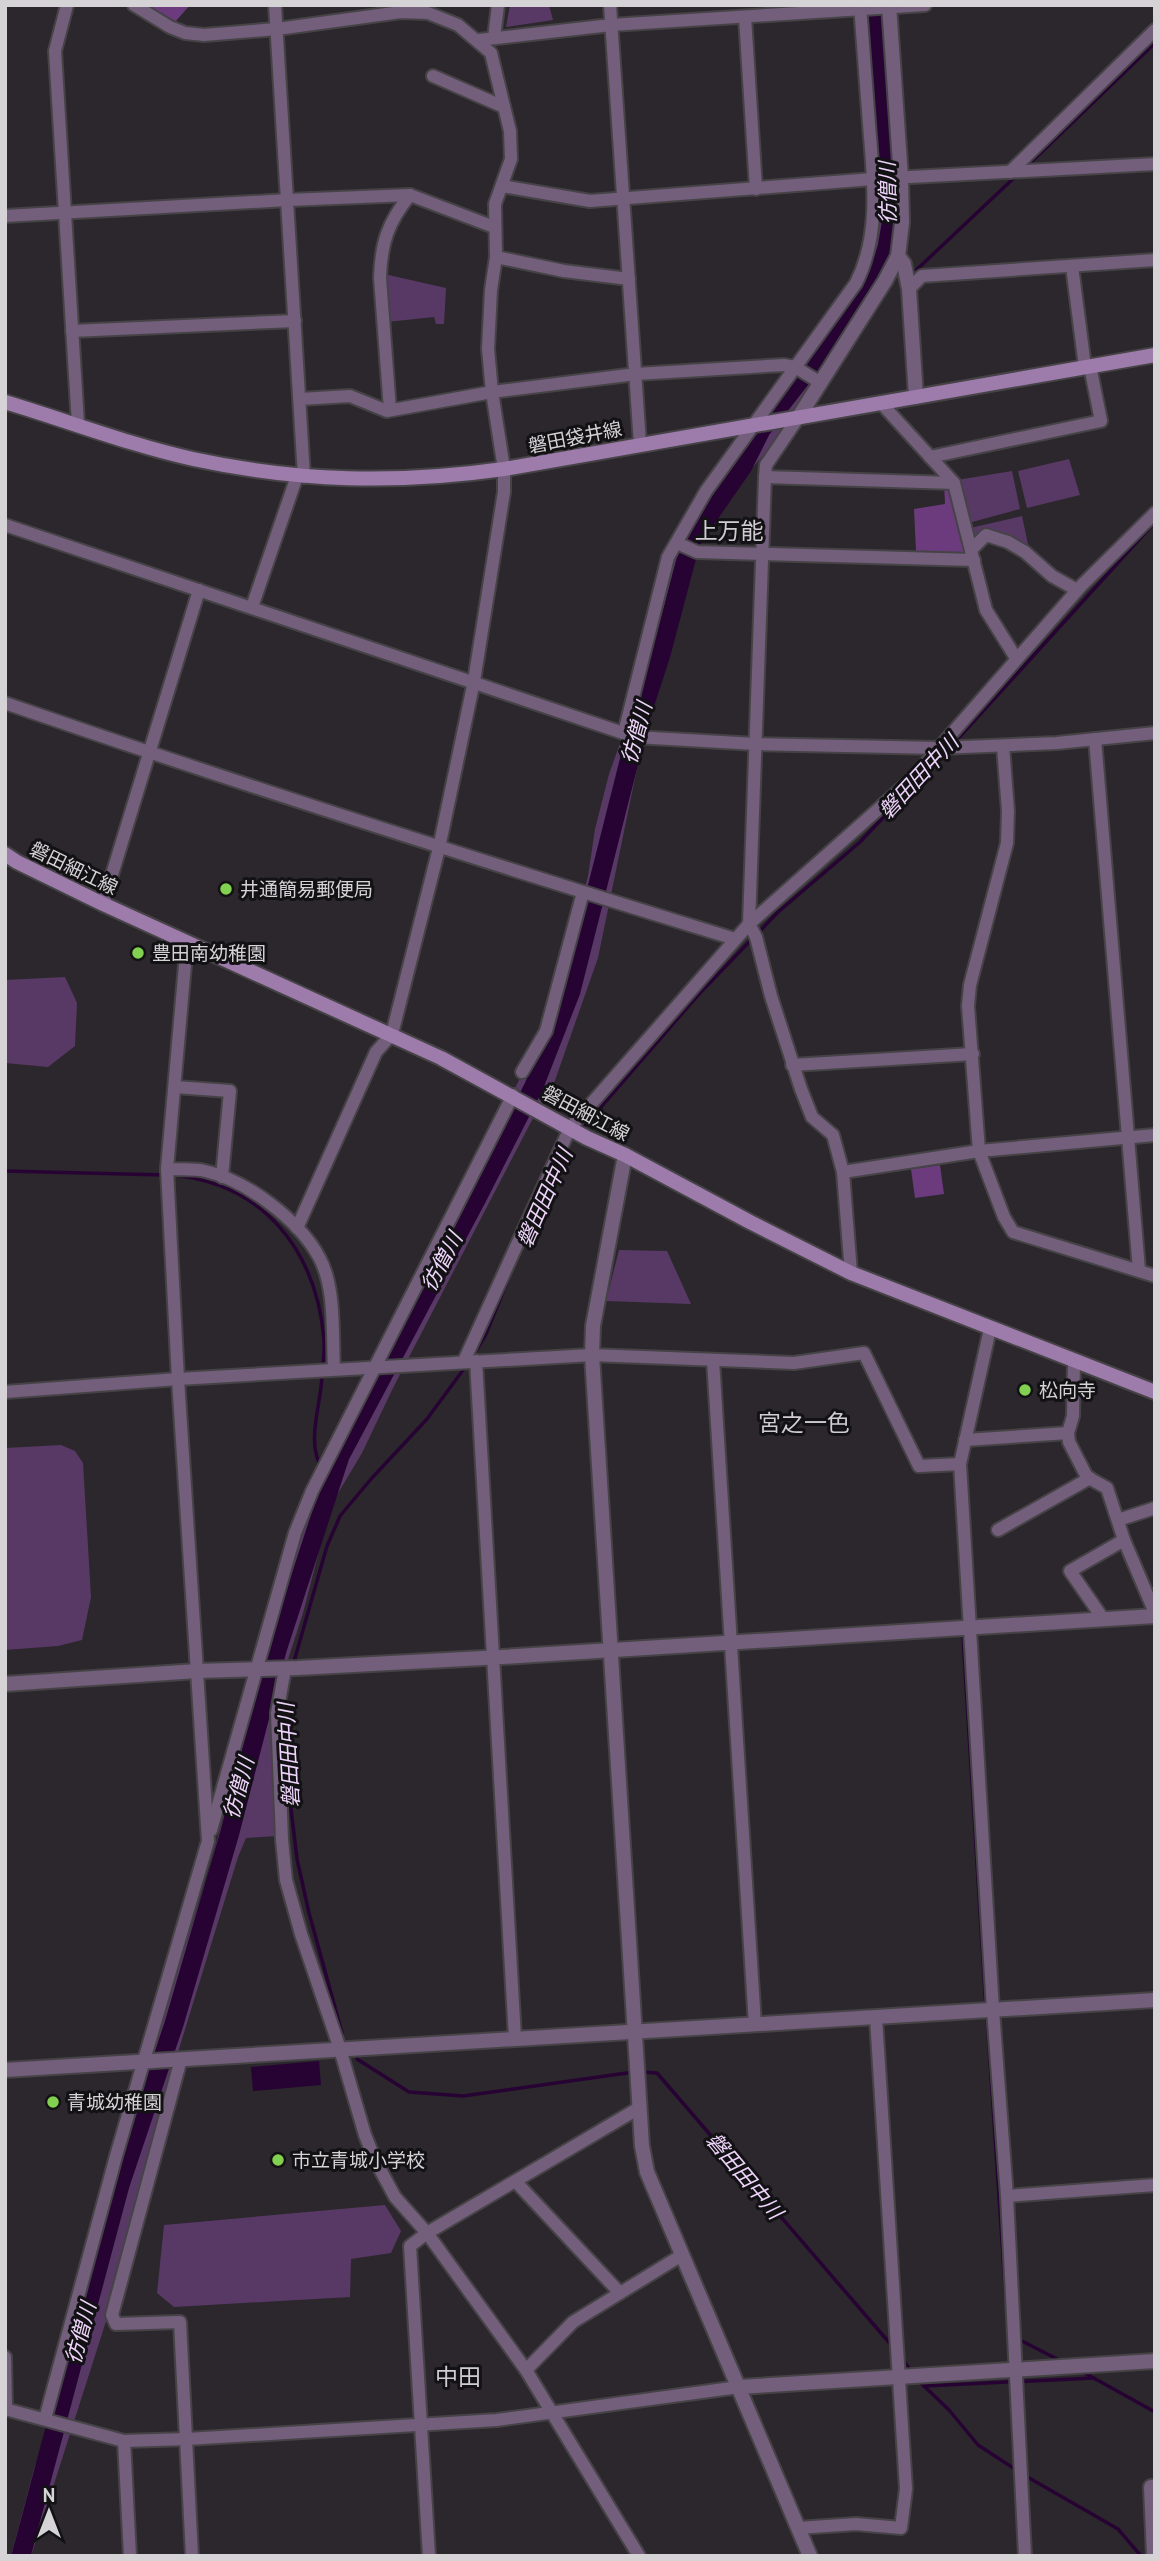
<svg xmlns="http://www.w3.org/2000/svg" width="1160" height="2561" viewBox="0 0 1160 2561" font-family="'PT Sans','Noto Sans JP',sans-serif">
<rect width="100%" height="100%" fill="#2b272c"/>
<g fill="#583965">
<path d="M510 5H549L553 20 506 27Z"/>
<path d="M860 5H889L898 256 775 442 706 520 697 552 662 644 659 679 644 734 598 958 553 1086 531 1122 394 1386 362 1453 331 1505 303 1613 285 1669 277 1836 246 1838 238 1857 167 2088 132 2240 31 2556H11L34 2469 52 2416 132 2104 166 2009 207 1877 281 1608 296 1548 299 1523 525 1068 546 1031 588 876 595 829 609 774 627 724 668 557 843 301 870 244Z"/>
<path d="M384 274 446 288 444 324H436L434 317 387 322Z"/>
<path d="M1069 459 1080 495 1027 508 1018 471Z"/>
<path d="M1012 471 1020 509 965 524 957 480Z"/>
<path d="M1022 516 1029 549 986 535 970 545 966 529Z"/>
<path d="M65 977 77 1003 75 1046 48 1067 5 1063V980Z"/>
<path d="M619 1250 667 1251 691 1304 606 1301Z"/>
<path d="M61 1445 75 1451 83 1463 91 1597 82 1640 58 1646 5 1650V1448Z"/>
<path d="M385 2205 401 2231 391 2253 351 2259 350 2297 174 2307 157 2293 164 2225Z"/>
</g>
<g fill="#6b3b7e">
<path d="M140 5H190L175 22 164 25Z"/>
<path d="M944 483H954L972 554H941L916 551 914 509 945 504Z"/>
<path d="M940 1165 944 1194 915 1198 911 1169Z"/>
</g>
<path fill="#270334" d="M319 2061 321 2085 253 2091 251 2067Z"/>
<g fill="none" stroke-linecap="round" stroke-linejoin="round">
<g stroke="#270334" stroke-width="3.5">
<path d="M1025 168 1155 43"/>
<path d="M911 275 1017 175"/>
<path d="M954 743 1155 522"/>
<path d="M922 776 946 752"/>
<path d="M758 933 777 913 860 842 912 787"/>
<path d="M580 1131 699 994 752 939"/>
<path d="M5 1171 164 1175"/>
<path d="M172 1175C263 1183 316 1250 324 1339 325 1351 323 1364 322 1376 321 1404 307 1439 320 1465"/>
<path d="M474 1354 486 1334 507 1282"/>
<path d="M325 1471 333 1480"/>
<path d="M963 1636 986 2008"/>
<path d="M293 1665 327 1546 340 1516 371 1479 427 1419 466 1366"/>
<path d="M283 1720 285 1704"/>
<path d="M285 1759 297 1859 309 1913 342 2033"/>
<path d="M987 2015 1006 2301"/>
<path d="M357 2059 409 2092 463 2096 634 2072"/>
<path d="M642 2072 657 2073 893 2347"/>
<path d="M1018 2339 1061 2361"/>
<path d="M902 2359 912 2372"/>
<path d="M1081 2371 1155 2412"/>
<path d="M919 2381 924 2386 1094 2378"/>
<path d="M924 2386 949 2410 978 2445 1018 2471"/>
<path d="M1024 2475 1118 2529 1141 2556"/>
</g>
<path stroke="#270334" stroke-width="19" d="M21 2556 120 2185 174 2024 230 1832 277 1650 340 1456 477 1198 534 1086 571 991 639 722 661 654 691 541 743 466 761 430 874 285 887 248 893 213 890 168 882 132 873 5"/>
<defs>
<g id="minor">
<path d="M67 5 55 51 78 424"/>
<path d="M134 5 170 27 185 33 204 35 277 29 401 12 428 13 458 25 491 53 510 131 511 159 495 204 496 257 491 290 488 349 492 392 504 469V492L474 681 439 848 392 1034 376 1052 297 1228"/>
<path d="M275 5 304 477"/>
<path d="M610 5 640 444"/>
<path d="M745 17 756 189"/>
<path d="M494 38 498 5"/>
<path d="M479 40 611 25 925 5"/>
<path d="M433 76 504 107"/>
<path d="M1010 172 1155 30"/>
<path d="M502 186 590 201 873 179 1155 164"/>
<path d="M5 216 288 200 410 195 494 227"/>
<path d="M496 257 564 271 629 279"/>
<path d="M1072 266 1085 367"/>
<path d="M909 289 922 276 1155 260"/>
<path d="M72 331 295 321"/>
<path d="M300 399 350 396 387 411 492 392 636 374 784 365 795 367 821 383"/>
<path d="M881 403 954 483 986 610 1016 658"/>
<path d="M390 410 380 278C381 243 388 222 410 195"/>
<path d="M798 418 766 465 765 477 749 924 756 937 771 996 801 1089 812 1117 833 1135 843 1172 851 1273"/>
<path d="M930 457 1101 421 1090 366"/>
<path d="M765 477 954 483"/>
<path d="M5 525 635 737 756 744 939 748 1057 743 1155 733"/>
<path d="M677 543 697 552 974 560"/>
<path d="M971 550 986 535 1008 542 1025 552 1052 576 1077 590"/>
<path d="M252 607 297 476"/>
<path d="M5 703C247 787 491 864 735 939"/>
<path d="M624 733 668 557 706 491 856 283C881 234 873 177 869 124 866 84 863 45 860 5"/>
<path d="M1095 739 1139 1270"/>
<path d="M1003 746 1008 811 1007 843 970 985 968 1006 979 1151 1004 1217 1013 1232 1155 1276"/>
<path d="M103 904 199 590"/>
<path d="M792 1065 973 1054"/>
<path d="M522 1072 546 1031 583 892"/>
<path d="M175 1087 230 1091 222 1177"/>
<path d="M167 1169C179 1170 193 1168 205 1171 246 1180 299 1220 319 1257 336 1287 332 1336 334 1369"/>
<path d="M843 1172 979 1151 1155 1135"/>
<path d="M990 1329 960 1464 993 2010 1007 2196 1025 2556"/>
<path d="M713 1360 755 2025"/>
<path d="M464 1361 570 1128 749 924 911 780 1081 586 1155 513"/>
<path d="M476 1361 515 2038"/>
<path d="M1074 1361 1073 1416 1068 1433 1069 1442 1087 1477 1107 1488 1124 1540 1155 1613"/>
<path d="M5 1392 178 1379 592 1355 794 1363 864 1353 919 1466 960 1464"/>
<path d="M965 1440 1068 1433"/>
<path d="M1118 1520 1155 1508"/>
<path d="M998 1530 1090 1478"/>
<path d="M1104 1620 1070 1571 1124 1540"/>
<path d="M285 1669 277 1713 282 1840 286 1880 301 1934 340 2049 365 2135 375 2160 395 2197 427 2233 526 2370 639 2556"/>
<path d="M211 1830 295 1533 312 1491 513 1095"/>
<path d="M181 2059 112 2315 116 2324 180 2322 192 2556"/>
<path d="M516 2182 620 2293 682 2255"/>
<path d="M1007 2196 1155 2185"/>
<path d="M5 2357 6 2409"/>
<path d="M526 2370 573 2322 620 2293"/>
<path d="M5 2409 124 2441 187 2439 497 2420 739 2387"/>
<path d="M45 2419 116 2156 208 1841 178 1379 167 1169 187 942"/>
<path d="M124 2441 130 2556"/>
<path d="M798 2528 856 2524 901 2528 906 2489 876 2018"/>
<path d="M429 2556 410 2246 427 2233 639 2108"/>
</g>
<g id="tertiary">
<path d="M889 5 901 178 902 223 898 256 904 264 909 289 916 397"/>
<path d="M798 418 885 281 898 256"/>
<path d="M625 1155 593 1326 592 1355 642 2146 647 2172 810 2556"/>
<path d="M5 1684 197 1671 298 1668 502 1657 1155 1616"/>
<path d="M5 2070 1155 2000"/>
<path d="M739 2387 1155 2361"/>
<path d="M1154 2556 1151 2487H1155"/>
</g>
<g id="secondary">
<path d="M5 402C68 421 130 445 193 459 300 482 397 484 504 469L1155 355"/>
<path d="M5 854 17 862 103 904 441 1058 587 1138 625 1155 750 1222 851 1273 1155 1392"/>
</g>
</defs>
<use href="#minor" stroke="#464347" stroke-width="16"/>
<use href="#tertiary" stroke="#464347" stroke-width="18"/>
<use href="#secondary" stroke="#464347" stroke-width="18"/>
<use href="#minor" stroke="#735e7c" stroke-width="12"/>
<use href="#tertiary" stroke="#735e7c" stroke-width="14"/>
<use href="#secondary" stroke="#9d7bab" stroke-width="14"/>
</g>
<g fill="#81d050" stroke="#121113" stroke-width="2.5">
<circle cx="226" cy="889" r="7"/>
<circle cx="138" cy="953" r="7"/>
<circle cx="1025" cy="1390" r="7"/>
<circle cx="53" cy="2102" r="7"/>
<circle cx="278" cy="2160" r="7"/>
</g>
<g text-anchor="middle" stroke-width="6" stroke-linejoin="round" paint-order="stroke">
<g font-size="19" fill="#d6d3d7" stroke="#121113">
<text transform="translate(575 437) rotate(-11)" y="7">磐田袋井線</text>
<text transform="translate(74 868) rotate(26)" y="7">磐田細江線</text>
<text transform="translate(586 1113) rotate(28)" y="7">磐田細江線</text>
</g>
<g font-size="19" fill="#d6d3d7" stroke="#121113" text-anchor="start">
<text x="240" y="896">井通簡易郵便局</text>
<text x="152" y="960">豊田南幼稚園</text>
<text x="1039" y="1397">松向寺</text>
<text x="67" y="2109">青城幼稚園</text>
<text x="292" y="2167">市立青城小学校</text>
</g>
<g font-size="21" font-style="italic" fill="#eed4fa" stroke="#121113">
<text transform="translate(888 193) rotate(-91)" y="7">彷僧川</text>
<text transform="translate(637 733) rotate(-75)" y="7">彷僧川</text>
<text transform="translate(919 777) rotate(-47)" y="7">磐田田中川</text>
<text transform="translate(545 1198) rotate(-66)" y="7">磐田田中川</text>
<text transform="translate(442 1262) rotate(-62)" y="7">彷僧川</text>
<text transform="translate(289 1755) rotate(-93)" y="7">磐田田中川</text>
<text transform="translate(239 1788) rotate(-75)" y="7">彷僧川</text>
<text transform="translate(744 2176) rotate(50)" y="7">磐田田中川</text>
<text transform="translate(81 2333) rotate(-75)" y="7">彷僧川</text>
</g>
<g font-size="23" fill="#d1ccd3" stroke="#121113">
<text x="729" y="539">上万能</text>
<text x="804" y="1431">宮之一色</text>
<text x="458" y="2385">中田</text>
</g>
</g>
<rect width="1160" height="2561" fill="none" stroke="#d6d3d7" stroke-width="14"/>
<g transform="translate(49 2512)" stroke="#121113" stroke-width="5" paint-order="stroke">
<path d="M0-5L12 26L0 18L-12 26Z" fill="#d6d3d7"/>
<text y="-10" font-size="19" font-weight="bold" text-anchor="middle" fill="#d6d3d7">N</text>
</g>
</svg>
